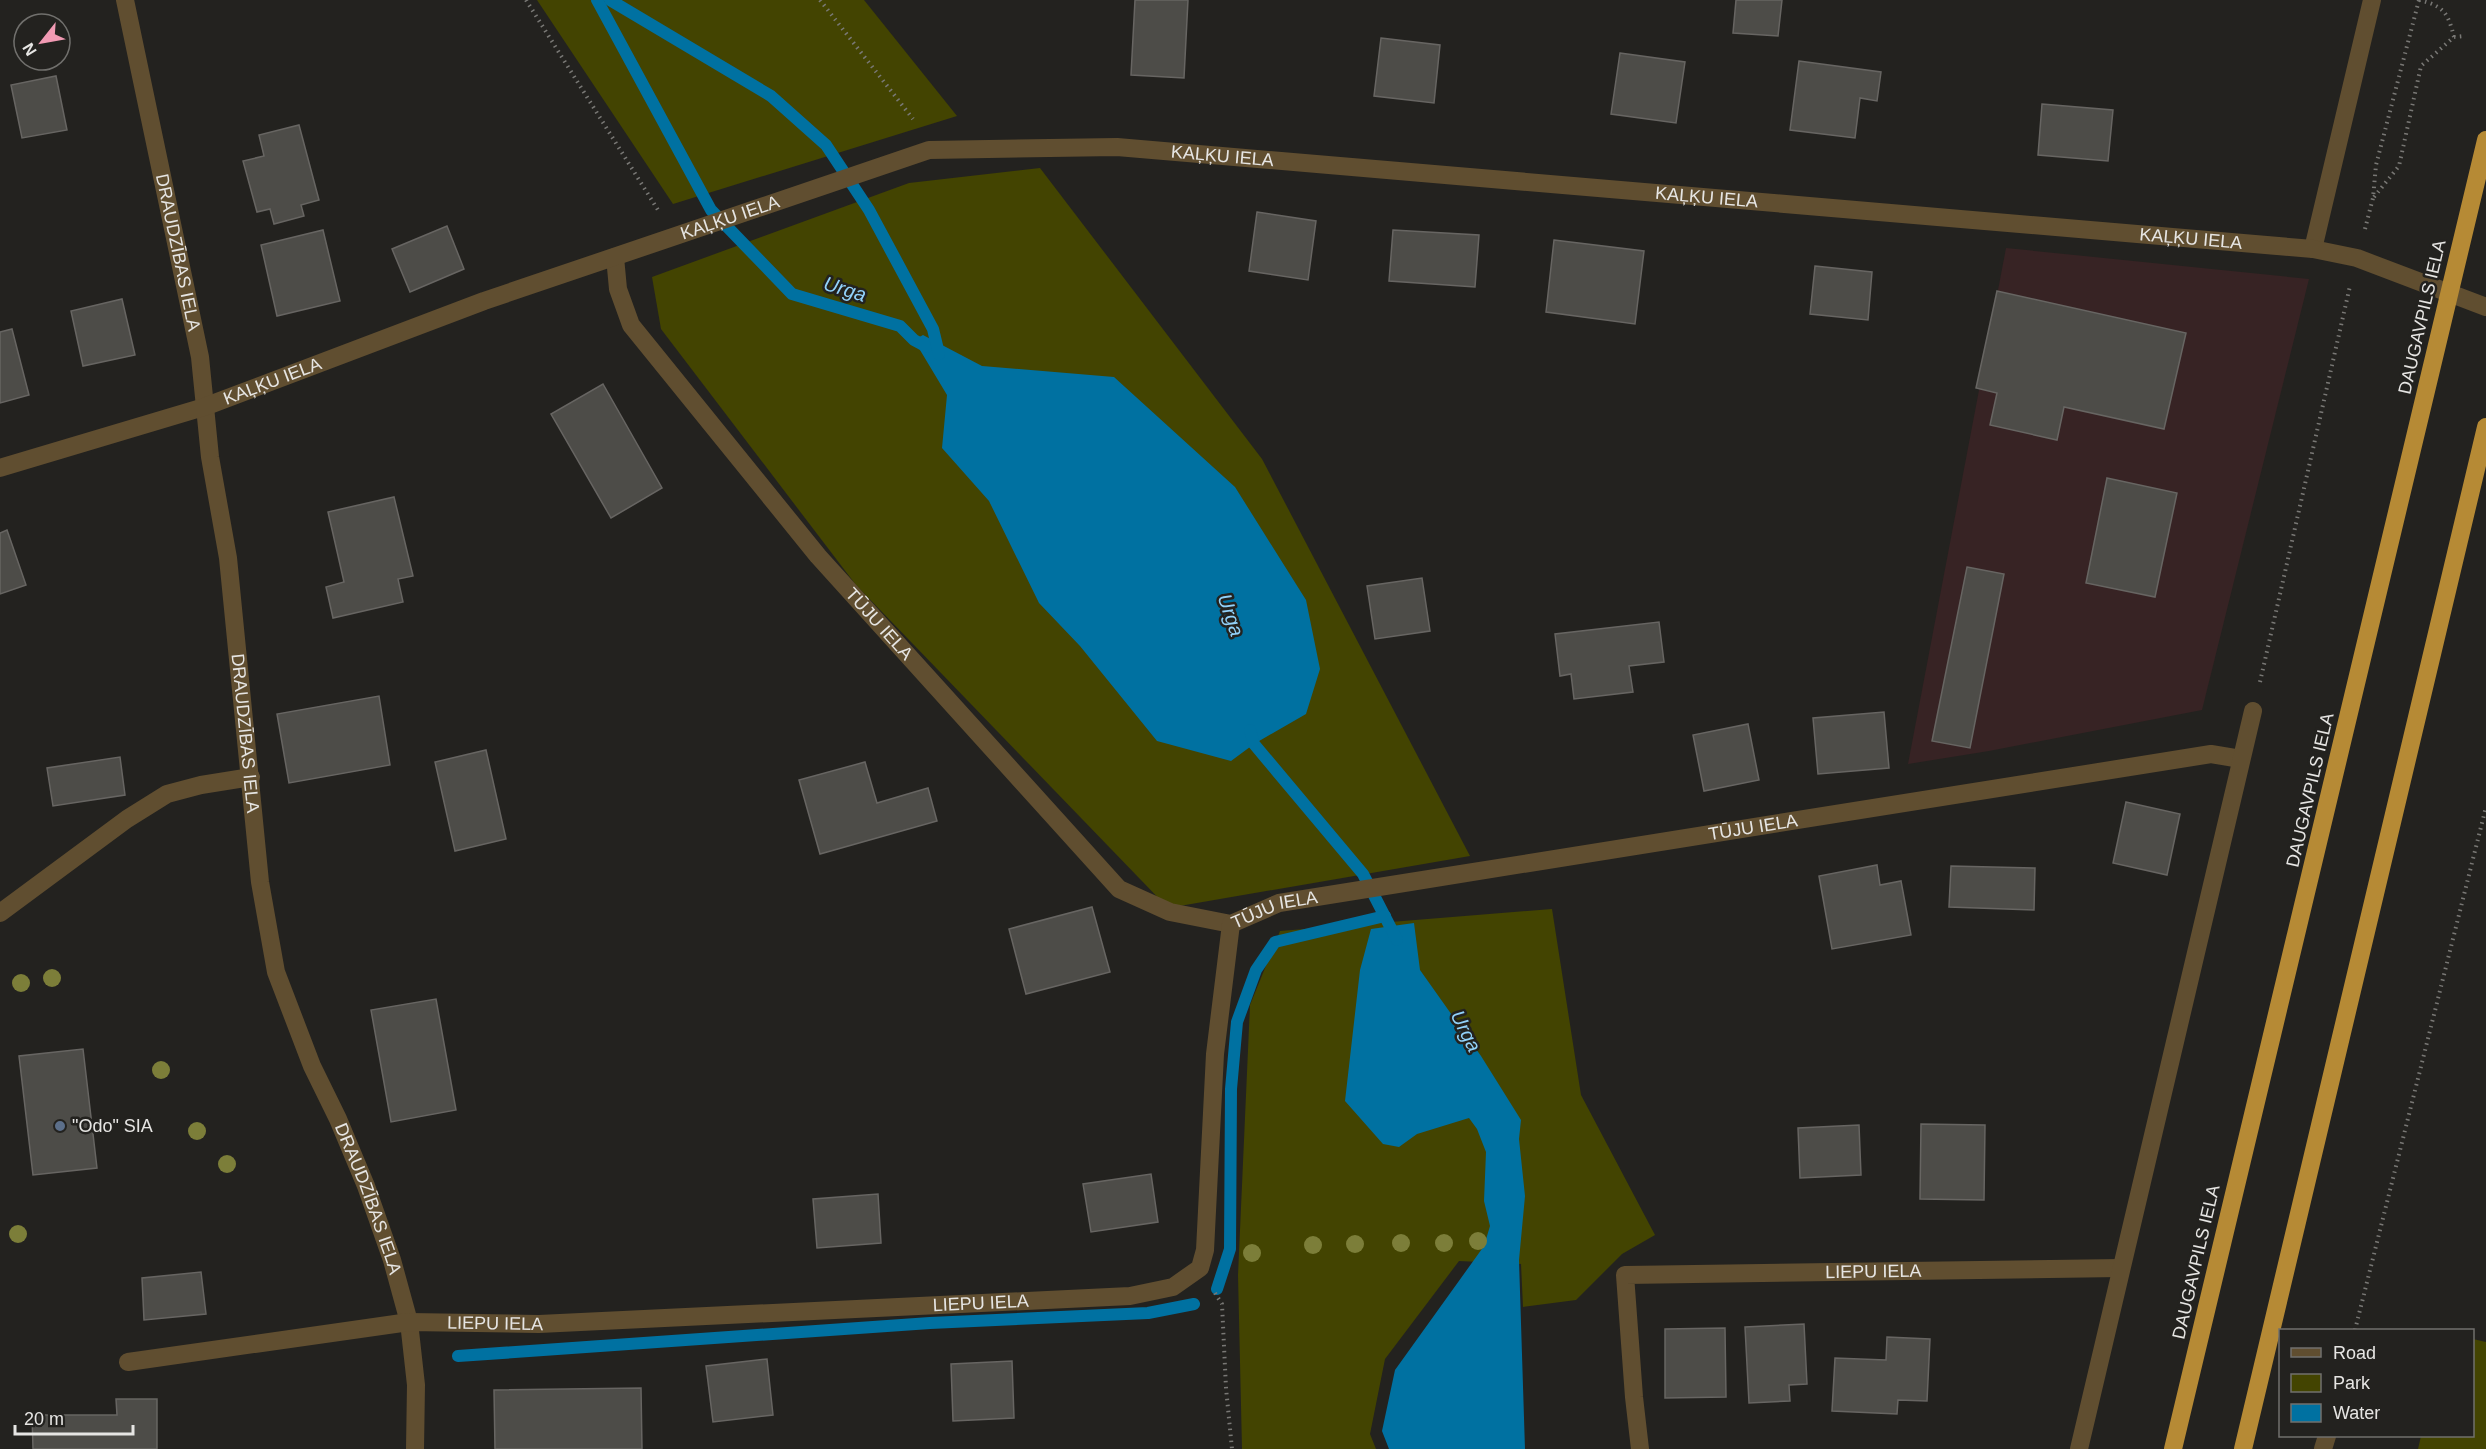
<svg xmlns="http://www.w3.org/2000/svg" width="2486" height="1449" viewBox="0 0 2486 1449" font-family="Helvetica,sans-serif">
<rect width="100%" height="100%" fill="#23221f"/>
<path fill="#372324" d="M2006 248 2309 279 2202 710 1989 751 1908 764Z"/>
<g fill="#434401">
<path d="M537 0H864L957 116 673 204Z"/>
<path d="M1040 168 1262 459 1470 856 1168 908 856 585 661 329 652 277 909 183Z"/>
<path d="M1552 909 1581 1095 1655 1235 1622 1254 1576 1300 1523 1307 1521 1264 1459 1261 1385 1359 1370 1434 1376 1449H1242L1238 1275 1250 1005 1280 931Z"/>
<path d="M2473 1339 2486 1342V1449H2418L2421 1436H2472Z"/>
</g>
<g fill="#0071a1">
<path d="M923 335 982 366 1114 377 1235 487 1306 600 1320 669 1306 714 1254 744 1231 761 1157 741 1080 646 1039 603 989 501 942 448 947 395 914 340Z"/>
<path d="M1414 923 1420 970 1481 1056 1521 1120 1519 1139 1525 1196 1519 1260 1525 1449H1389L1382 1431 1395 1370 1484 1246 1490 1226 1484 1201 1486 1152 1477 1129 1469 1118 1417 1134 1399 1147 1383 1144 1345 1101 1360 970 1371 929Z"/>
</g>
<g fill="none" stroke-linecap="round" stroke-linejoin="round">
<g stroke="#0071a1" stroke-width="12">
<path d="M597 0 711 210 792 294 900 326 914 340 927 347"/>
<path d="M610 0 771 96 826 145 869 210 933 329 939 354"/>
<path d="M1250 730 1254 744 1363 874 1397 940"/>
<path d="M1217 1289 1230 1249 1231 1089 1237 1022 1256 970 1275 942 1385 916"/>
<path d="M458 1356 930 1323 1148 1313 1194 1304"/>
</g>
</g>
<g fill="#4d4c48" stroke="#676562" stroke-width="1.5">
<path d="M1135 0H1188L1184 78 1131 75Z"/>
<path d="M1736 0H1782L1778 36 1733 33Z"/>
<path d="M1381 38 1440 45 1434 103 1374 96Z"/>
<path d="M1620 53 1685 62 1676 123 1611 114Z"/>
<path d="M1799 61 1881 72 1877 101 1860 98 1855 138 1790 130Z"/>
<path d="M56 76 67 130 22 138 11 85Z"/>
<path d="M2042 104 2113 110 2108 161 2038 155Z"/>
<path d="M299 125 319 200 301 205 304 216 274 224 270 209 257 212 243 161 264 156 259 135Z"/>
<path d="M1257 212 1316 221 1308 280 1249 271Z"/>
<path d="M447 226 464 269 410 292 392 249Z"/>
<path d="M323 230 340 301 277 316 261 245Z"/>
<path d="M1393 230 1479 235 1475 287 1389 281Z"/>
<path d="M1554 240 1644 251 1635 324 1546 312Z"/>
<path d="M1815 266 1872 272 1868 320 1810 314Z"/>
<path d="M1997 291 2186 333 2164 429 2064 407 2057 440 1990 425 1997 393 1976 388Z"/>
<path d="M122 299 135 355 83 366 71 311Z"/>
<path d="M12 329 29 395 0 403V332Z"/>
<path d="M603 384 662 488 611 518 551 414Z"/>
<path d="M2107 478 2177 493 2155 597 2086 583Z"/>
<path d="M394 497 413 576 398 579 403 602 333 618 326 587 344 582 328 512Z"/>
<path d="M7 530 26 585 0 594V533Z"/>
<path d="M1967 567 2004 574 1970 748 1932 741Z"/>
<path d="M1422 578 1430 631 1375 639 1367 586Z"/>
<path d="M1659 622 1664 662 1629 666 1633 692 1574 699 1571 674 1560 676 1555 634Z"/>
<path d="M379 696 390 765 289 783 277 714Z"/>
<path d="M1884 712 1889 768 1818 774 1813 718Z"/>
<path d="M1748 724 1759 780 1704 791 1693 735Z"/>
<path d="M486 750 506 839 455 851 435 762Z"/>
<path d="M120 757 125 795 53 806 47 768Z"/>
<path d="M865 762 877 803 928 788 937 821 820 854 799 780Z"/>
<path d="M2126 802 2180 814 2167 875 2113 863Z"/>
<path d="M1877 865 1880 885 1901 881 1911 935 1832 949 1819 876Z"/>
<path d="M1951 866 2035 868 2034 910 1949 907Z"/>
<path d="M1092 907 1110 972 1026 994 1009 929Z"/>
<path d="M436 999 456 1110 391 1122 371 1010Z"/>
<path d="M83 1049 97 1168 33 1175 19 1056Z"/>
<path d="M1921 1124 1985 1125 1984 1200 1920 1199Z"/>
<path d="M1859 1125 1861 1175 1800 1178 1798 1128Z"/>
<path d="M1151 1174 1158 1222 1091 1232 1083 1184Z"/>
<path d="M878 1194 881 1243 817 1248 813 1199Z"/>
<path d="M201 1272 206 1314 144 1320 142 1278Z"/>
<path d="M1804 1324 1807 1384 1789 1385 1790 1401 1749 1403 1745 1327Z"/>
<path d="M1725 1328 1726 1397 1665 1398V1329Z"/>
<path d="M1887 1337 1930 1339 1927 1401 1898 1400 1897 1414 1832 1411 1835 1358 1886 1360Z"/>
<path d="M767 1359 773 1415 713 1422 706 1366Z"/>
<path d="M1012 1361 1014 1418 953 1421 951 1364Z"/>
<path d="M641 1388 642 1449H495L494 1390Z"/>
<path d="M116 1399H157V1449H33L32 1415H117Z"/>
</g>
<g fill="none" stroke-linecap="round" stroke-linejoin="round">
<g stroke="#797875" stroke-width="4" stroke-dasharray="1.5 4.5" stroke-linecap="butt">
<path d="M526 0 658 210"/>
<path d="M820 0 913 119"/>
<path d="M2419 0C2444 6 2448 13 2454 37"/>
<path d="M2374 197 2399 166 2421 66 2454 37 2464 36"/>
<path d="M2365 229 2373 198 2376 165 2419 0"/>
<path d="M2260 682 2350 286"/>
<path d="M1215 1293 1222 1304 1226 1388 1232 1449"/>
<path d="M2355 1330 2486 807"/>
</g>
<g stroke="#604e30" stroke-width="18">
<path id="s1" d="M125 0 200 357 210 457 228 558 260 882 276 972 312 1066 338 1119 366 1186 392 1260 409 1322 416 1385 415 1449"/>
<path d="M2313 249 2372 0"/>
<path id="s2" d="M615 257 618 289 631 325 818 556 1119 889 1170 912 1231 924 1279 903 1404 883 2211 754 2241 759"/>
<path id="s3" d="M0 468 204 407 484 301 929 150 1117 147 2313 249 2357 258 2486 307"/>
<path d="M0 913 127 819 167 794 201 785 251 777"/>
<path id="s4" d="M128 1362 409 1322 539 1324 1130 1296 1173 1287 1200 1268 1205 1250 1215 1054 1231 924"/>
<path id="s5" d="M1640 1449 1634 1397 1625 1275 2121 1268"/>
<path d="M2079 1449 2253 711"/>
<path d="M2323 1449 2327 1436"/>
</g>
<g stroke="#b68a35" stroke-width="18">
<path d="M2173 1449 2486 140"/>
<path d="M2243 1449 2486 427"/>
</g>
</g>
<g fill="#7c7e39">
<circle cx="52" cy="978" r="9"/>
<circle cx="21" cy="983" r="9"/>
<circle cx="161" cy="1070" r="9"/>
<circle cx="197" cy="1131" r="9"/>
<circle cx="227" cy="1164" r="9"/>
<circle cx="18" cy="1234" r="9"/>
<circle cx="1478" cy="1241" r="9"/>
<circle cx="1401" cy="1243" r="9"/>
<circle cx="1444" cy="1243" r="9"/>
<circle cx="1355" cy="1244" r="9"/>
<circle cx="1313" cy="1245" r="9"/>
<circle cx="1252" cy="1253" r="9"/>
</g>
<circle fill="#5c6f8a" stroke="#23221f" stroke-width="2" cx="60" cy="1126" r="6"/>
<g text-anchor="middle" stroke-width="5" stroke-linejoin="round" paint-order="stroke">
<g font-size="18" fill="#e6e5e3" stroke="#23221f">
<text dy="6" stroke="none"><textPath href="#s3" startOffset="1276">KAĻĶU IELA</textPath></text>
<text dy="6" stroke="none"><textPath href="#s3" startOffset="1762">KAĻĶU IELA</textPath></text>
<text dy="6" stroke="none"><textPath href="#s3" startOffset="772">KAĻĶU IELA</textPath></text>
<text dy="6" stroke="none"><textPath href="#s3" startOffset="2248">KAĻĶU IELA</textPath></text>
<text dy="6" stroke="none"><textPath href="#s1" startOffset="258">DRAUDZĪBAS IELA</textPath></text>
<text transform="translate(2422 317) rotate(-77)" y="6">DAUGAVPILS IELA</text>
<text dy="6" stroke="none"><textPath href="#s3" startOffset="286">KAĻĶU IELA</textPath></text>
<text dy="6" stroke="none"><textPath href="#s2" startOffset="459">TŪJU IELA</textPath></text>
<text dy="6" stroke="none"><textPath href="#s1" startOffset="744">DRAUDZĪBAS IELA</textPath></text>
<text transform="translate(2310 790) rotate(-77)" y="6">DAUGAVPILS IELA</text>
<text dy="6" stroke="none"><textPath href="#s2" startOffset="1467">TŪJU IELA</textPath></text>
<text dy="6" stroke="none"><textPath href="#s2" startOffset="981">TŪJU IELA</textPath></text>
<text dy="6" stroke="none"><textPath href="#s1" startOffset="1230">DRAUDZĪBAS IELA</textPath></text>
<text transform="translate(2196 1262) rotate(-77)" y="6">DAUGAVPILS IELA</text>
<text dy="6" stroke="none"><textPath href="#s5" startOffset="423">LIEPU IELA</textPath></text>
<text dy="6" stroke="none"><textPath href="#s4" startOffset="856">LIEPU IELA</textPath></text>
<text dy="6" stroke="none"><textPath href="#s4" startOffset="370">LIEPU IELA</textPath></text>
</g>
<g font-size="18" fill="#e6e5e3" stroke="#23221f" text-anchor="start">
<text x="72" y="1132">"Odo" SIA</text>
</g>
<g font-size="20" font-style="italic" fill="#92d2fa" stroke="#23221f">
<text transform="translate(845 289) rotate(17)" y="7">Urga</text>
<text transform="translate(1231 615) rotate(71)" y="7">Urga</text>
<text transform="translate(1466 1031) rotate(63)" y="7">Urga</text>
</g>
</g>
<rect x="2279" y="1329" width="195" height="108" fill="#23221f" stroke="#71706d" stroke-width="1.5"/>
<rect x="2291" y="1348" width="30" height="9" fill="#604e30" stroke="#71706d" stroke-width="1.5"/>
<text x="2333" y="1359" font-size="18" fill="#e6e5e3">Road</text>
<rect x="2291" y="1374" width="30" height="18" fill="#434401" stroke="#71706d" stroke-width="1.5"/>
<text x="2333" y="1389" font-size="18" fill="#e6e5e3">Park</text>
<rect x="2291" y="1404" width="30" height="18" fill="#0071a1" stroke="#71706d" stroke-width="1.5"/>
<text x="2333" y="1419" font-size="18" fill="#e6e5e3">Water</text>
<g transform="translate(42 42) rotate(239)"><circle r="28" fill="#23221f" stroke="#71706d" stroke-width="1.5"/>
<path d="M0-4.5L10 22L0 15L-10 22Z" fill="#f19ab3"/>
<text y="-9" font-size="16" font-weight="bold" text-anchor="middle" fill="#e6e5e3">N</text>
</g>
<path d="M15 1425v9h118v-9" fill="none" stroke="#e6e5e3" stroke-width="3"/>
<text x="24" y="1425" font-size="18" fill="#e6e5e3" stroke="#23221f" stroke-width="4.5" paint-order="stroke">20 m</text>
</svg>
